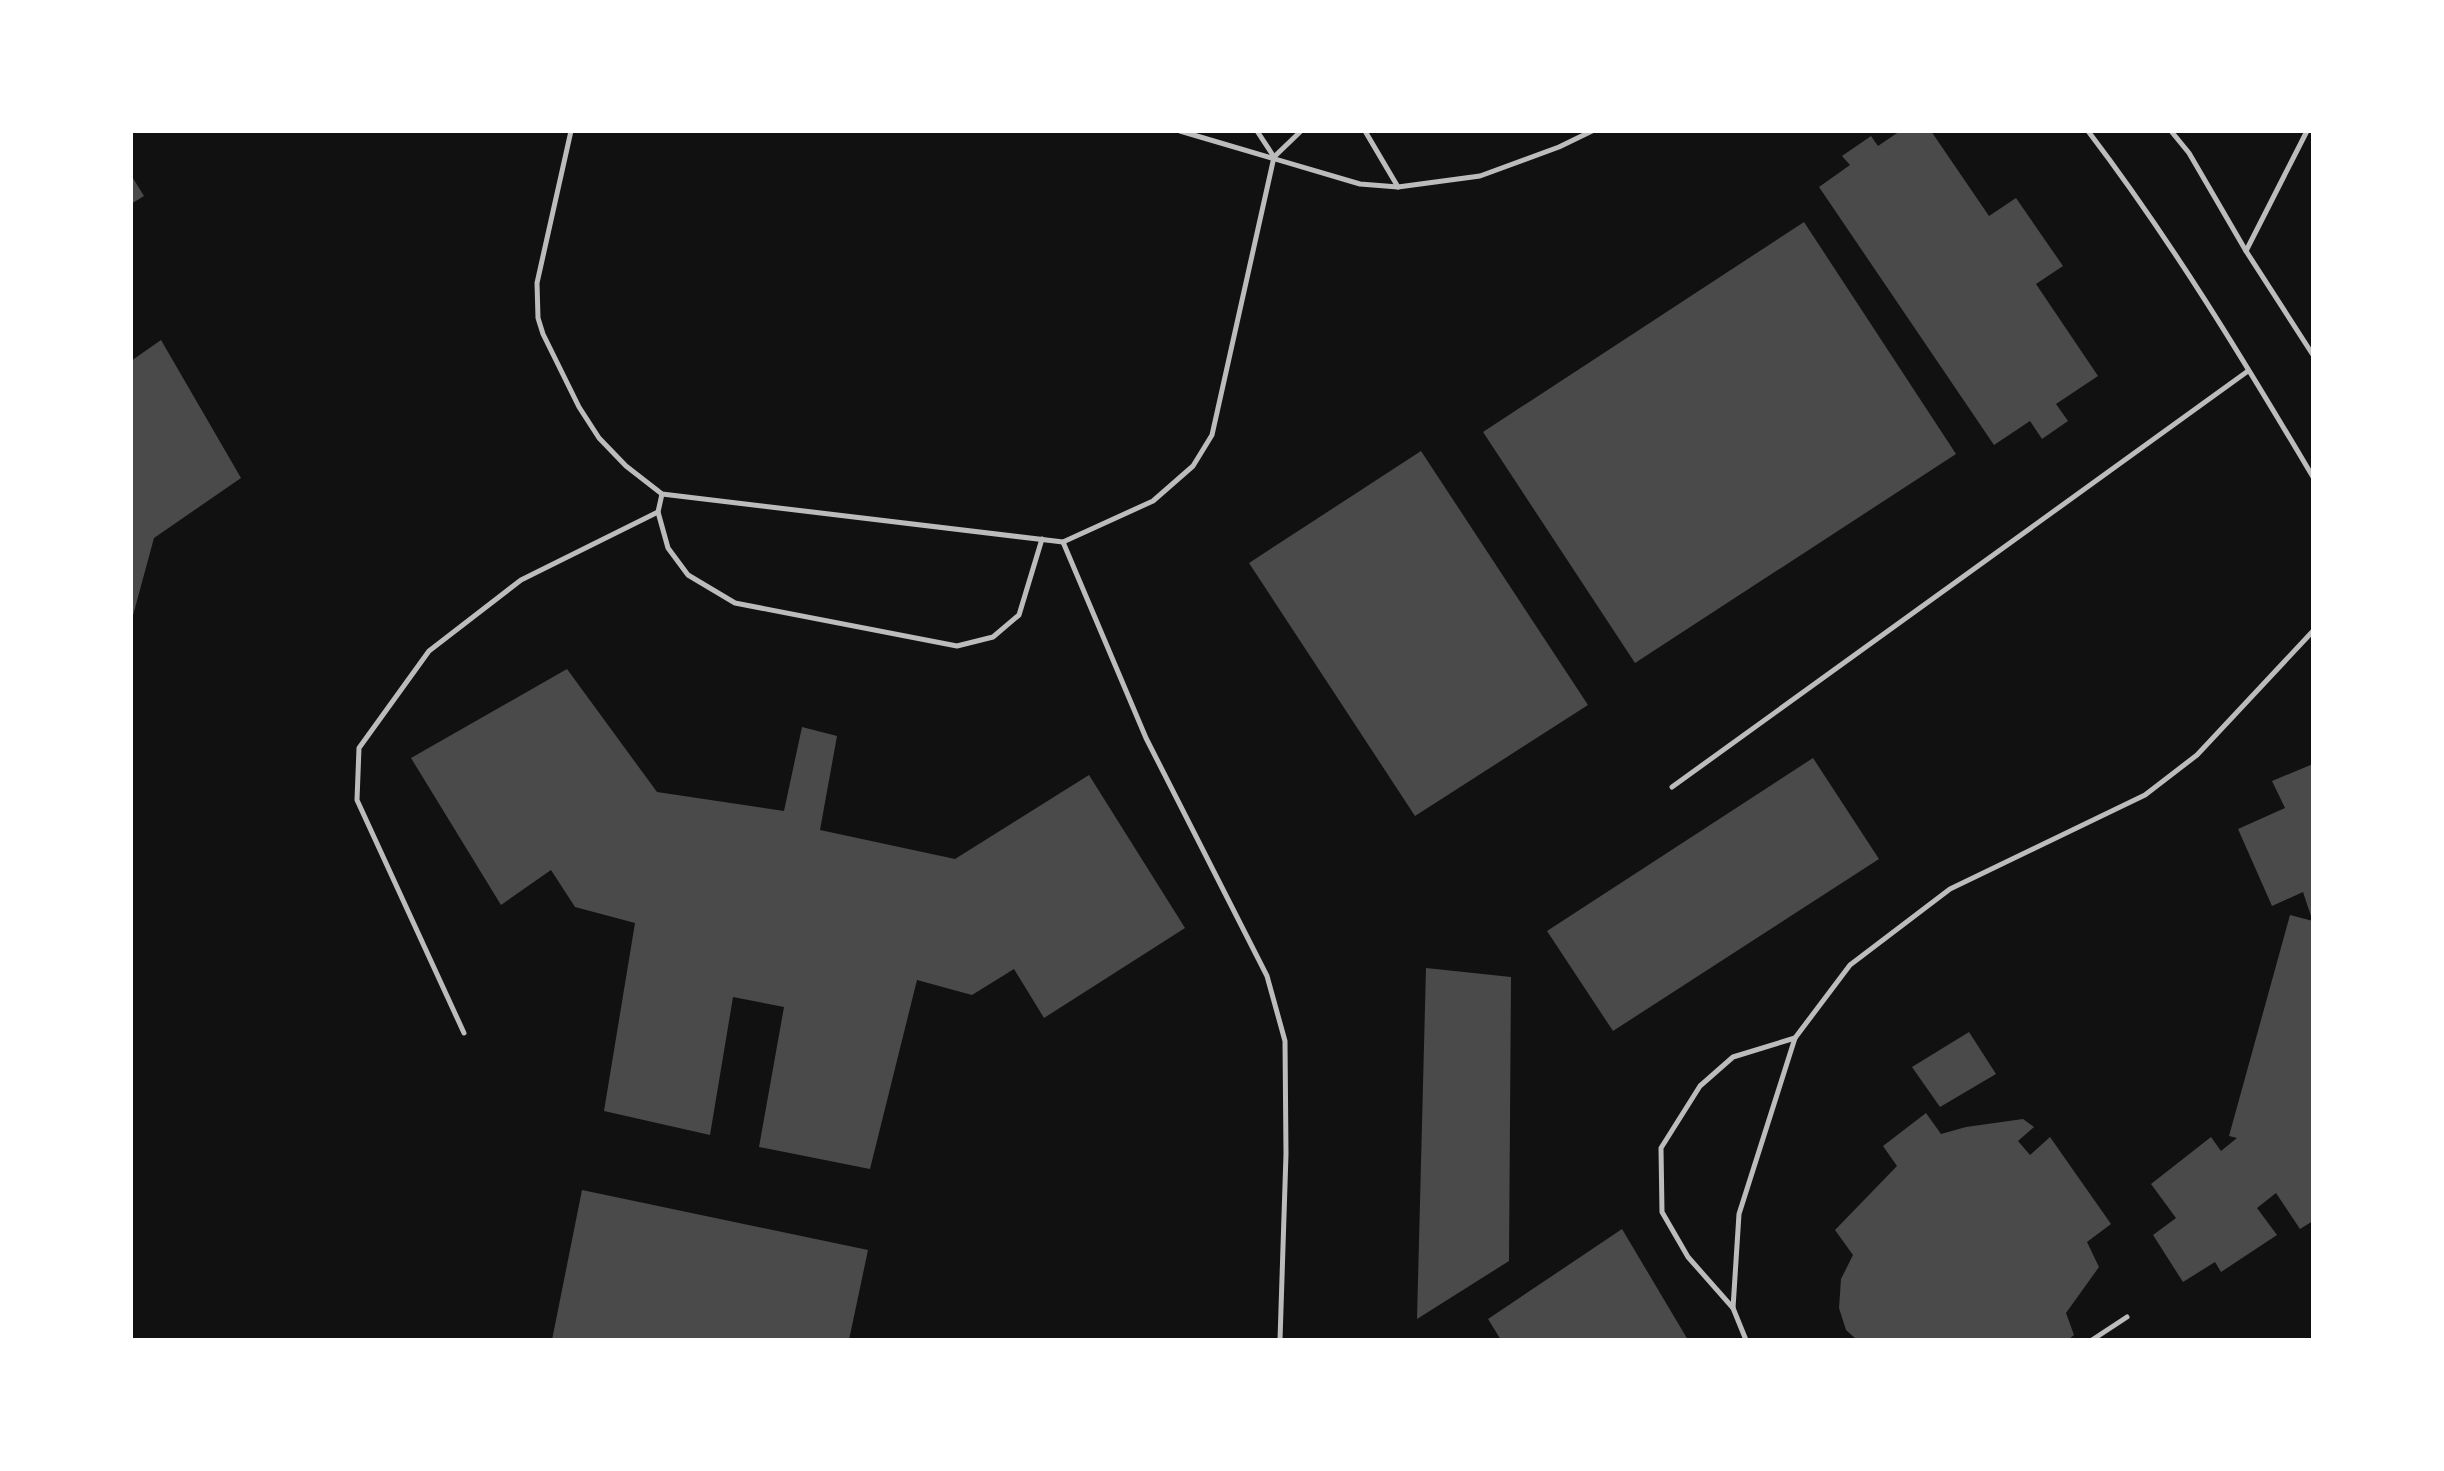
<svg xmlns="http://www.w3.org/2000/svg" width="2444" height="1471" viewBox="0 0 2444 1471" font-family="'Source Sans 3',sans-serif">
<rect width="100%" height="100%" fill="#111"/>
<g fill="#4a4a4a">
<path d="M1900 131H1931L1989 216 2016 198 2063 266 2036 284 2098 376 2056 404 2068 421 2042 439 2030 421 1994 445 1819 187 1850 165 1842 156 1871 136 1878 146Z"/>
<path d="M131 175 144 196 131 204Z"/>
<path d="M1804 222 1956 454 1635 663 1483 432Z"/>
<path d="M161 340 241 478 154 538 132 619 131 361Z"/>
<path d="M1421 451 1588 705 1415 816 1249 563Z"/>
<path d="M567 669 657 792 784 811 802 727 837 736 820 830 955 859 1089 775 1185 928 1044 1018 1014 969 972 995 917 980 870 1169 759 1147 784 1007 733 997 710 1135 604 1111 635 923 575 907 551 870 501 905 411 758Z"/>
<path d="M1813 758 1879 859 1613 1031 1547 931Z"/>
<path d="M2313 764V919H2312L2303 892 2272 906 2238 829 2285 808 2272 781Z"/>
<path d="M2290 915 2313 921V1221L2300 1229 2276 1193 2257 1208 2277 1235 2221 1272 2215 1262 2183 1282 2153 1235 2176 1218 2151 1184 2211 1137 2221 1151 2237 1138 2229 1136Z"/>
<path d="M1426 968 1511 977 1509 1261 1417 1319Z"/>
<path d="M1969 1032 1996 1074 1940 1107 1912 1067Z"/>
<path d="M1926 1113 1941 1134 1966 1127 2023 1119 2034 1127 2018 1141 2030 1155 2050 1137 2111 1224 2087 1242 2099 1267 2066 1313 2074 1335 2068 1340H1857L1846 1330 1839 1308 1841 1279 1853 1255 1835 1230 1897 1166 1883 1146Z"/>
<path d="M582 1190 868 1250 849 1340H552Z"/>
<path d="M1622 1229 1688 1340H1501L1488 1319Z"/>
</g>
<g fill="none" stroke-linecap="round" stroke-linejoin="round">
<g stroke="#bcbcbc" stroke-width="5">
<path d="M571 131 537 283 538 318 543 334 579 407 599 438 626 466 662 494 1063 542 1153 501 1193 466 1212 435 1274 157 1301 131"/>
<path d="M1180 131 1360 184 1398 187 1480 176 1559 147 1592 131"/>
<path d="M1257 131 1274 157"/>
<path d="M1365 131 1398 187"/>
<path d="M2088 131C2171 240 2243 359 2313 477"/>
<path d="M2171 131 2189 153 2246 251 2313 355"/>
<path d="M2246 251 2307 131"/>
<path d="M662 494 658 512 668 548 688 575 735 603 957 646 993 637 1019 615 1042 539"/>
<path d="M1063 542 1146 738 1267 976 1285 1041 1286 1154 1280 1340"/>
<path d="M1672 787 2248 371"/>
<path d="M464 1033 357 800 359 748 429 651 521 580 658 512"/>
<path d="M1733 1308 1688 1257 1662 1212 1661 1148 1700 1086 1733 1057 1795 1038"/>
<path d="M1746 1340 1733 1308 1739 1214 1795 1038 1850 965 1950 889 2145 795 2197 755 2313 631"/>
<path d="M2092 1340 2127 1317"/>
</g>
</g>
<rect width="2444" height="1471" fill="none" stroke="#ffffff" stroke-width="266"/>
</svg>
